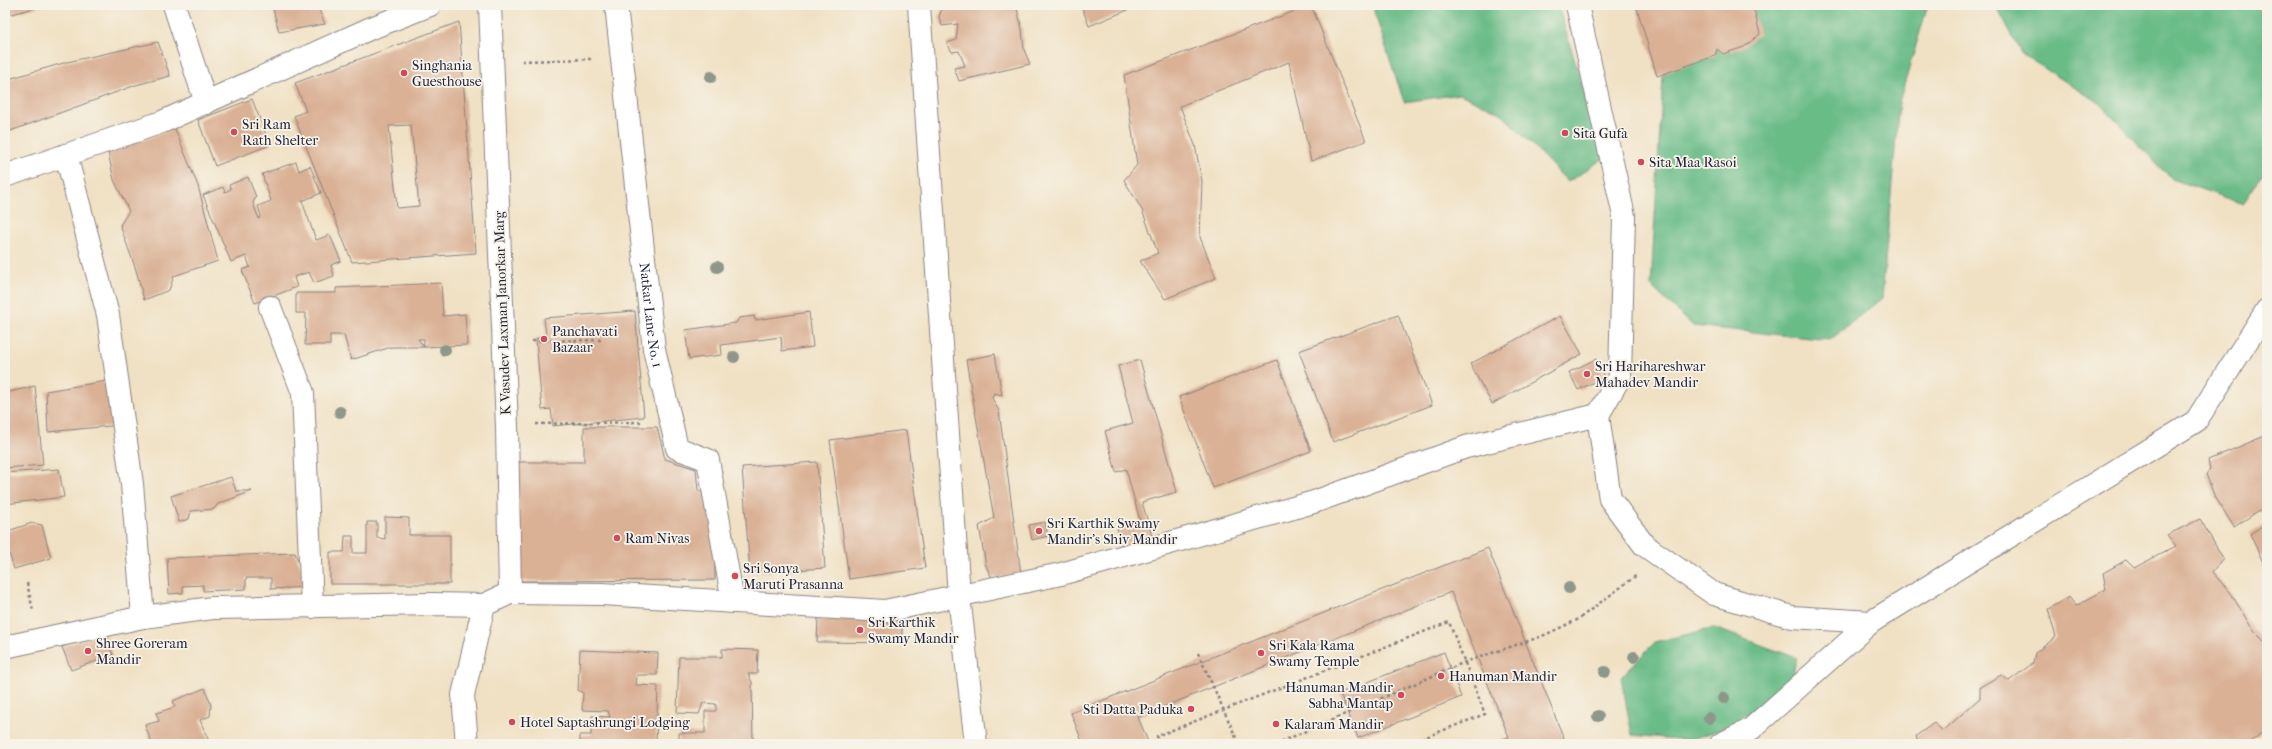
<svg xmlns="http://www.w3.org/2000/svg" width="2272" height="749" viewBox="0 0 2272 749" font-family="'IM FELL French Canon',serif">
<rect width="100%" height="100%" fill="#f7f3e8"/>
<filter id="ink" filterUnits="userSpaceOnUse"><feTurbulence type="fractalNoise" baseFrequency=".025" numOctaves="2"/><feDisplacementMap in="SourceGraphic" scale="8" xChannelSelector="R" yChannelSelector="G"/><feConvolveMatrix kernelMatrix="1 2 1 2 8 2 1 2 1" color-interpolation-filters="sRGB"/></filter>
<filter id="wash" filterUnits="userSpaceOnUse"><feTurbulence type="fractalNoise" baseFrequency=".012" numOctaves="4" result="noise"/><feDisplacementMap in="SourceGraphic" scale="16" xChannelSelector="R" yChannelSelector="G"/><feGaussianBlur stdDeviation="0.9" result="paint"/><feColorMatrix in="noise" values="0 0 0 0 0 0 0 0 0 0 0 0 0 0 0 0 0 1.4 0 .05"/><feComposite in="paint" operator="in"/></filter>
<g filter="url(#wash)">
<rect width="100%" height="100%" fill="#f0e1c4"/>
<g fill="#6bbc87" stroke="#466f61">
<path d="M1372 5H1558L1604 158 1568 182 1501 113 1460 94 1404 102Z"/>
<path d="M1752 5H1928L1899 102 1882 298 1830 340 1693 326 1651 286 1663 76 1687 48 1760 33Z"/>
<path d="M1996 5H2267V166L2243 204 2172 179 2099 103 2022 54Z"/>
<path d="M1714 628 1797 658 1788 690 1720 730 1688 740 1632 735 1621 677 1655 642Z"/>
</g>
<g id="blocks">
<g fill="#dab195" fill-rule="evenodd">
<path d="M5 5H45L5 16Z"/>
<path d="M272 5H317L325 24 279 32Z"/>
<path d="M943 5H1016L1022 29 1024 50 1030 64 959 81 954 68 965 66 959 51 952 52 947 43 956 40 958 24 942 26 939 17Z"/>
<path d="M1081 5H1140L1089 26Z"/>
<path d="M1311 5 1366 141 1311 161 1289 62 1180 106 1195 145 1202 181 1200 237 1216 278 1165 299 1140 261 1158 253 1142 210 1124 180 1137 165 1124 75Z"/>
<path d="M1636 5H1753L1760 34 1744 47 1723 54 1717 49 1715 56 1657 76Z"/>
<path d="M459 22 476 253 352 262 294 116 306 111 295 83ZM411 125 419 206 397 208 389 126Z"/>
<path d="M158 42 170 76 136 85 5 133V80L67 62Z"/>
<path d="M252 99 270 145 215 166 198 120Z"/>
<path d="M175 129 198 186 218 261 174 276 169 290 144 300 136 270 120 225 129 211 114 180 108 152Z"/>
<path d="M296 162 299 171 310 166 321 193 302 201 316 240 330 235 341 261 331 265 334 276 314 283 309 272 294 277 297 287 255 303 242 270 250 267 246 256 231 262 203 195 223 187 225 192 231 189 229 185 248 177 256 197 253 203 259 219 261 216 258 206 271 201 262 174Z"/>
<path d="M441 283 443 316 465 314 467 345 424 347V339H418L424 347H391L351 360 344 335H330V345H305L306 313H296V293H336V288Z"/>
<path d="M635 311 644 417 553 426 551 409 542 410 536 339 546 335 544 318Z"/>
<path d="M809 312 813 347 782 351 781 337 721 345 722 355 689 359 685 330 736 323 739 318 754 316 755 320Z"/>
<path d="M1398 315 1432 405 1333 442 1299 351Z"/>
<path d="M1560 316 1582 354 1492 404 1470 364Z"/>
<path d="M995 354 1002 395 994 393 992 398 999 411 1021 574 992 578 986 566 979 526 994 518 966 360Z"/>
<path d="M1596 359 1604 377 1578 390 1569 372Z"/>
<path d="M1140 360 1177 492 1142 502 1152 536 1121 545 1117 527 1140 521 1126 469 1116 472 1105 431 1133 423 1118 366Z"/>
<path d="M1277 360 1311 451 1213 488 1179 397Z"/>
<path d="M125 378 131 424 48 432 46 391Z"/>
<path d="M35 386 43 465 5 468V393Z"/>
<path d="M584 427H657L665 459 696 469 698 491 714 497 715 580 519 581 518 462H584Z"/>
<path d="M906 430 925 568 849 579 830 440Z"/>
<path d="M2267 435V510L2257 512 2234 527 2214 495 2206 474 2210 470 2208 460Z"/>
<path d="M817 462 825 568 750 573 742 467Z"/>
<path d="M59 469 64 497 5 504V473Z"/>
<path d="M231 477 236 491H252L218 504 214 509 191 511 189 519 179 522 171 496Z"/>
<path d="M385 517 409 518V535H450V584H330V552H344L345 536H353V553H367V522H377V538L385 539Z"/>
<path d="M2200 519 2223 558 2212 572 2230 592 2253 630 2267 644V728L2251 742 2248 744H1918L1916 736 1934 723 1943 731 1980 698V687L2001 675 2009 681 2033 663 2035 653 2056 637 2048 609 2069 597 2076 606 2106 589 2103 573 2126 560 2134 568 2176 546 2167 535Z"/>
<path d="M1045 522 1048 536 1032 540 1029 525Z"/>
<path d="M32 523 42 525 51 558 14 569 5 539V532Z"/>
<path d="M2267 523V571L2250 534Z"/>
<path d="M1488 548 1566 744H1492L1509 737 1451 592 1138 717 1149 744H1083L1071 713Z"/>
<path d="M295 553 308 587 271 589V578H246V589L203 591V585L183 586V593L169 594 167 558Z"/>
<path d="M818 618H902V643L817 642Z"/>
<path d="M105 632 113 655 71 670 62 647Z"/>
<path d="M722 649 758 650 757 674H748L752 682 753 744H679V733H705V711H716V704L703 703 699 714 677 713 679 657H722Z"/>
<path d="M580 650 658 653 657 675H637L636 685 658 686 656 744H580V735H591L592 716 610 717 608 711 582 710 583 693 578 690Z"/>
<path d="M1444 652 1461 697 1358 738 1340 693Z"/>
<path d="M205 688 211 705 210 716 200 720 210 744H152L145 725 159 721 156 713 175 707 173 701Z"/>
</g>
</g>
</g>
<g filter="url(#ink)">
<use href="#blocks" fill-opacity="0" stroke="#898280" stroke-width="1"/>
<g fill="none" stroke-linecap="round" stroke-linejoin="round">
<defs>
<g id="minor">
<path d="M174 5 206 103"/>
<path id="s1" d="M616 5 654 349 677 448 708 460 733 602"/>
<path d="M919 5 959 596 976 744"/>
<path d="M1577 5 1624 216 1620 377 1598 415 1610 499 1644 545 1714 594 1792 617 1871 622"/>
<path d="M66 155 108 315 132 484 143 617"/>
<path d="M5 176 162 122 369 29 430 5"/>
<path d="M270 307 303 393 312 607"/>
<path d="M510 593 602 594 885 611 1061 574 1314 502 1466 447 1598 415"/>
<path d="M5 647 143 617 213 608 433 604 484 605 510 593 507 427 490 5"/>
<path d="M467 744 463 695 484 605"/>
<path d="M1721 744 1750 730 1871 622 2196 421 2267 310"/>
</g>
</defs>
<use href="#minor" stroke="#898280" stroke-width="24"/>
<g stroke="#898280" stroke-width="2.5" stroke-dasharray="3 3" stroke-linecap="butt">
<path d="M522 61 591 59"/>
<path d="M532 341 601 340"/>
<path d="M536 424 641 422"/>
<path d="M27 583 33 611"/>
<path d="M1198 653 1239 744"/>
<path d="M1160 744 1157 736 1449 622 1485 714 1408 744"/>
<path d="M1276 744 1465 662 1540 637 1577 620 1637 575"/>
</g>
<use href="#minor" stroke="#fff" stroke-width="22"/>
</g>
<g fill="#8f978a">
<circle cx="711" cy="77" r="6"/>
<circle cx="717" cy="267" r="6"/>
<circle cx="445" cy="350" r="6"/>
<circle cx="734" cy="357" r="6"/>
<circle cx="340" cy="412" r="6"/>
<circle cx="1569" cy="588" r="6"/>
<circle cx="1634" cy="657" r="6"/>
<circle cx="1605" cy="672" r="6"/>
<circle cx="1724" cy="698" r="6"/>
<circle cx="1598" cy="716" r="6"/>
<circle cx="1709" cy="718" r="6"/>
</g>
</g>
<g fill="#d1495b" stroke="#f7f3e8" stroke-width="1.5">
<circle cx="404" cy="73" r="4"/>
<circle cx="234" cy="132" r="4"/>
<circle cx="1565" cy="133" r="4"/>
<circle cx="1641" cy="162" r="4"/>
<circle cx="544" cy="339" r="4"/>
<circle cx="1587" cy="374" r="4"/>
<circle cx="1039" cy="531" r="4"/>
<circle cx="617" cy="538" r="4"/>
<circle cx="735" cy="576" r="4"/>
<circle cx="860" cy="630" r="4"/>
<circle cx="88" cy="651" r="4"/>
<circle cx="1261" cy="653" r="4"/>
<circle cx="1441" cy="676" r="4"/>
<circle cx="1401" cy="695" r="4"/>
<circle cx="1191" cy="709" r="4"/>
<circle cx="512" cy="722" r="4"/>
<circle cx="1276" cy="724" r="4"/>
</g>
<g text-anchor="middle" stroke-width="3.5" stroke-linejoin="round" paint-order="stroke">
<g font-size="14" fill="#22223b" stroke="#f7f3e8" text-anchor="start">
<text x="412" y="70">Singhania<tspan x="412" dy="16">Guesthouse</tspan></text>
<text x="242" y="129">Sri Ram<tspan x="242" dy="16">Rath Shelter</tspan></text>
<text x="1573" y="138">Sita Gufa</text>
<text x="1649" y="167">Sita Maa Rasoi</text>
<text x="552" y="336">Panchavati<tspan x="552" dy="16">Bazaar</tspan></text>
<text x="1595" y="371">Sri Harihareshwar<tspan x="1595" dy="16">Mahadev Mandir</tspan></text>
<text x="1047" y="528">Sri Karthik Swamy<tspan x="1047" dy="16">Mandir's Shiv Mandir</tspan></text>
<text x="625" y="543">Ram Nivas</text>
<text x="743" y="573">Sri Sonya<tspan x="743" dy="16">Maruti Prasanna</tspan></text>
<text x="868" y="627">Sri Karthik<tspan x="868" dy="16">Swamy Mandir</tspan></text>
<text x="96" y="648">Shree Goreram<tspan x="96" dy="16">Mandir</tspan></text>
<text x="1269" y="650">Sri Kala Rama<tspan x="1269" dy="16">Swamy Temple</tspan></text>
<text x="1449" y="681">Hanuman Mandir</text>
<text x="1393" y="692" text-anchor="end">Hanuman Mandir<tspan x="1393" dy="16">Sabha Mantap</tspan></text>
<text x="1183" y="714" text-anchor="end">Sti Datta Paduka</text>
<text x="520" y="727">Hotel Saptashrungi Lodging</text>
<text x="1284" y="729">Kalaram Mandir</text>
</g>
<g font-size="14" fill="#22223b" stroke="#f7f3e8">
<text transform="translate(502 313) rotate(-92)" y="5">K Vasudev Laxman Janorkar Marg</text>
<text dy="5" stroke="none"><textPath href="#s1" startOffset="312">Natkar Lane No. 1</textPath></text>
</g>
</g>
<rect width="2272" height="749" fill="none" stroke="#f7f3e8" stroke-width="20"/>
</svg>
